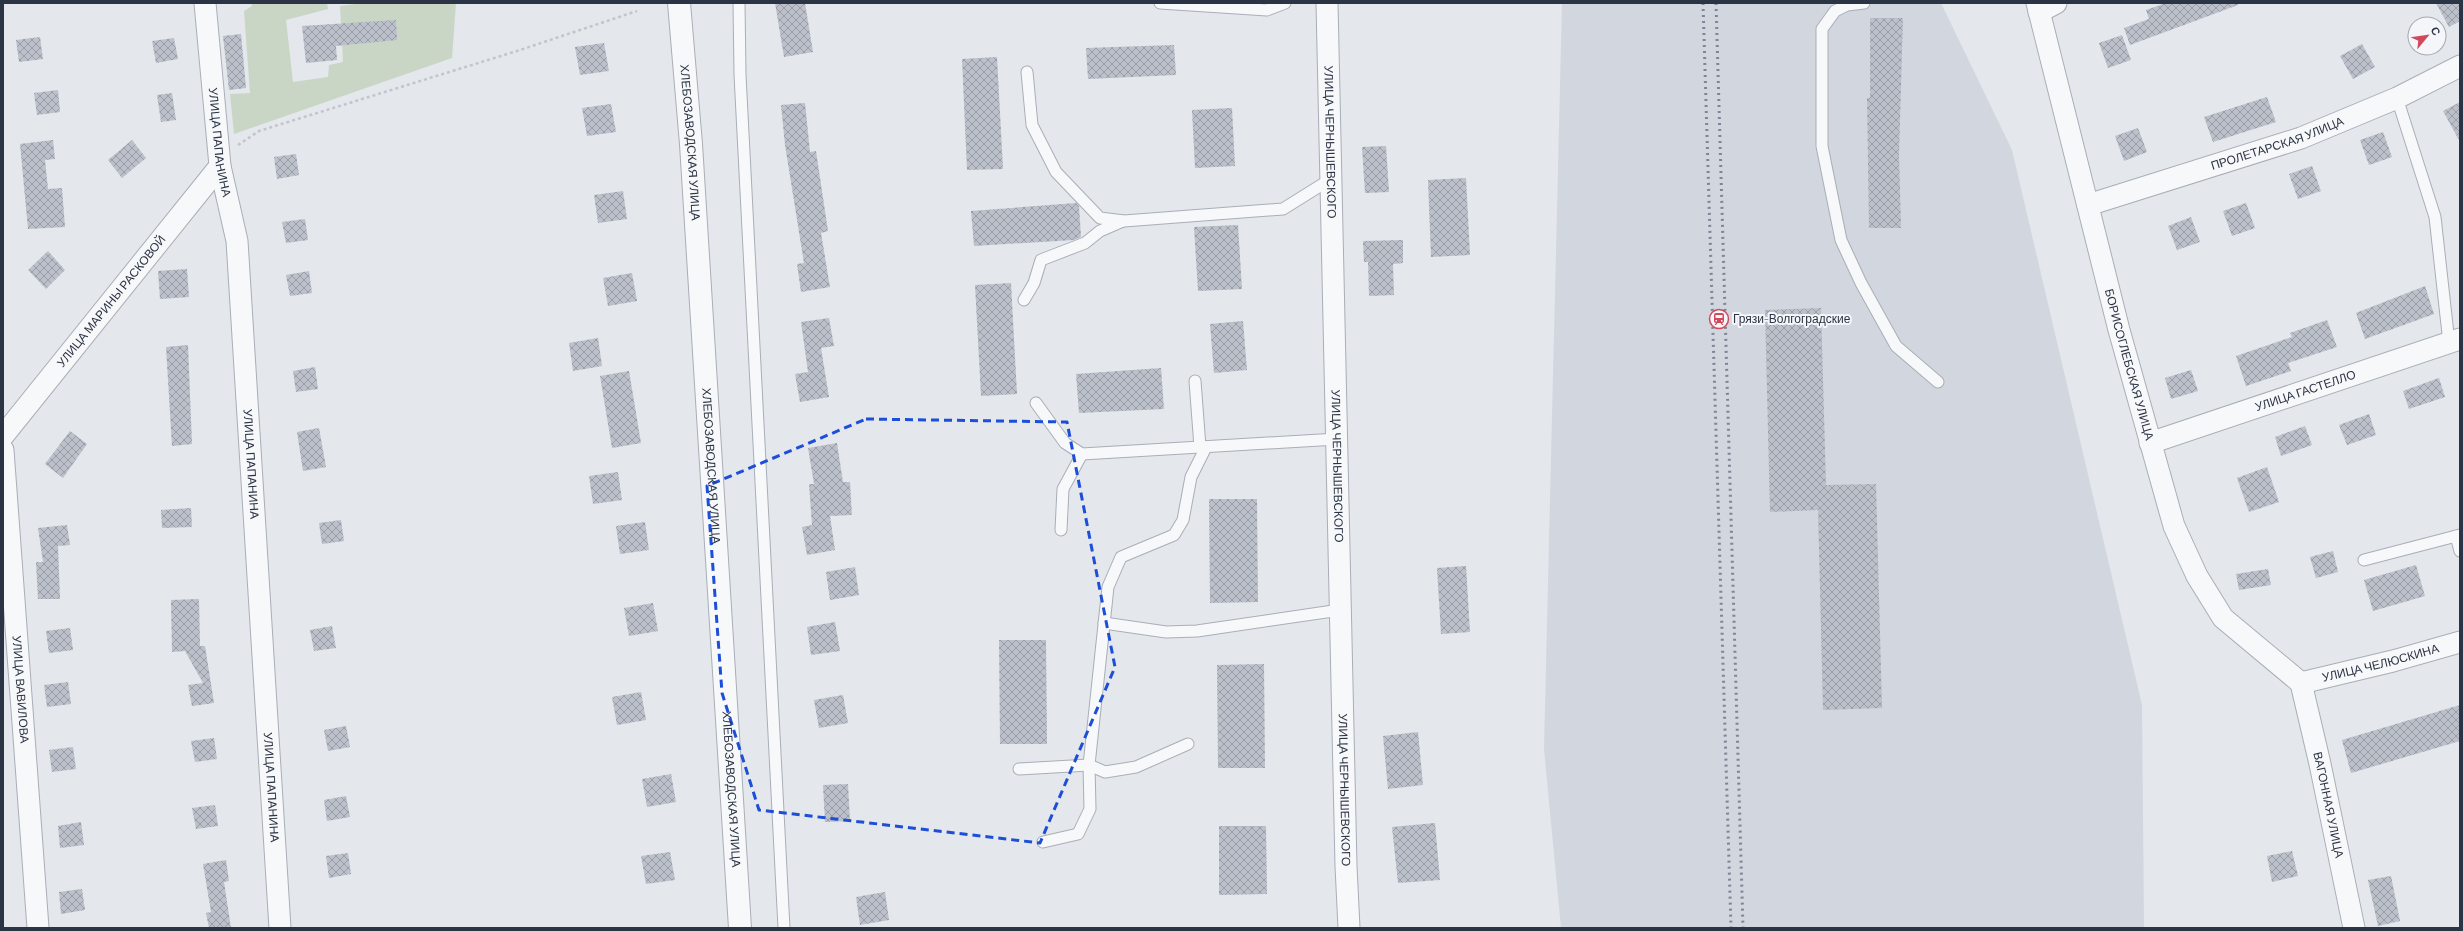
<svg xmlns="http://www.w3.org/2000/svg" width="2463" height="931" viewBox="0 0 2463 931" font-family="Barlow,sans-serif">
<defs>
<pattern id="building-cross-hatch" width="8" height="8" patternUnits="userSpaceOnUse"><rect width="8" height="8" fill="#bbc0ca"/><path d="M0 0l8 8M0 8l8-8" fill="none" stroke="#989da6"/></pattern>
</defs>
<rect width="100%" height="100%" fill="#e4e7ec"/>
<path fill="#d2d6de" d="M1562 3H1941L2012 150 2142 705 2144 928H1561L1544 749Z"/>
<path fill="#c9d6c5" d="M251 3H327L328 9 286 20 293 82 328 77 329 65 343 62 340 6 363 3H456L452 58 234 134 230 94 250 93 244 11 252 6Z"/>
<g fill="url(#building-cross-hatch)">
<path d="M775 3H805L813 52 784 57Z"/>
<path d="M2166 3H2238V5L2130 45 2124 28 2149 19 2146 10Z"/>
<path d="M2436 3H2460V21L2449 27Z"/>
<path d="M1870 18H1903L1899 154 1901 228H1869L1867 98H1870Z"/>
<path d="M396 20 397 40 336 46 337 60 306 63 302 26Z"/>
<path d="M241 34 246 88 229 90 223 36Z"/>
<path d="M2122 35 2131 60 2108 68 2099 43Z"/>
<path d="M40 37 43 59 19 62 16 40Z"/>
<path d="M174 38 178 59 156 63 152 41Z"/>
<path d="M604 43 609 71 580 75 575 47Z"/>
<path d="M2362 44 2375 67 2353 79 2340 56Z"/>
<path d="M1174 45 1176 75 1088 79 1086 48Z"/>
<path d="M997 57 1003 169 967 170 962 59Z"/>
<path d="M58 90 60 112 37 115 34 93Z"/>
<path d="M172 93 176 120 161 122 157 95Z"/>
<path d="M2267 97 2276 122 2213 142 2204 117Z"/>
<path d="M2460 102V142L2443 111Z"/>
<path d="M805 103 810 152 816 151 828 231 821 233 830 287 801 292 797 264 804 263 785 145 781 105Z"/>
<path d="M611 104 616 132 587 136 582 108Z"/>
<path d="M1232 108 1235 166 1195 168 1192 110Z"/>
<path d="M2138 128 2147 152 2124 161 2115 136Z"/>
<path d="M2383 132 2392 157 2369 165 2360 140Z"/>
<path d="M53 140 55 159 45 160 48 189 62 188 65 227 28 229 20 144Z"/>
<path d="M132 140 146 158 122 178 108 160Z"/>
<path d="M1386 146 1389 192 1365 193 1362 147Z"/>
<path d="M296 154 299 175 277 179 274 157Z"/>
<path d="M2312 166 2321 191 2298 199 2289 174Z"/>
<path d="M1466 178 1470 255 1431 257 1428 180Z"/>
<path d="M623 191 627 219 598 223 594 195Z"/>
<path d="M1076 203 1079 206 1081 237 1074 240 974 246 971 211Z"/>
<path d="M2246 203 2255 228 2232 236 2223 211Z"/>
<path d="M2191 217 2200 242 2177 250 2168 226Z"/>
<path d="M305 219 308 240 286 243 282 222Z"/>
<path d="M1238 225 1242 289 1198 291 1194 227Z"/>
<path d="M1403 240V263L1393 264 1394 295 1369 296 1368 262H1364L1363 241Z"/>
<path d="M48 251 65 270 46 289 28 270Z"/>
<path d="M187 269 189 297 160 299 158 271Z"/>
<path d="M309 271 312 293 290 296 286 275Z"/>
<path d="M632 273 637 301 608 306 603 278Z"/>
<path d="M1011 283 1017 394 981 396 975 285Z"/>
<path d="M2425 286 2434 314 2365 339 2356 313Z"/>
<path d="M1821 308 1826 485 1876 484 1882 708 1823 710 1818 510 1770 512 1765 310Z"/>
<path d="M829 318 834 346 821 348 829 397 800 402 795 374 808 372 801 322Z"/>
<path d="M2327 320 2337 347 2288 363 2291 371 2246 386 2236 356 2292 337 2290 333Z"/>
<path d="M1243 321 1247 370 1214 373 1210 324Z"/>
<path d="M598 338 602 366 573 371 569 343Z"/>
<path d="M188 345 192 444 172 446 166 347Z"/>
<path d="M315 367 318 389 296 392 293 371Z"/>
<path d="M1161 368 1164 409 1079 413 1076 374Z"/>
<path d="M2191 370 2198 391 2171 399 2165 378Z"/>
<path d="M629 371 641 443 612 448 600 376Z"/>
<path d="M2439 378 2445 397 2409 409 2403 391Z"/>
<path d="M2369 414 2376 435 2347 445 2339 425Z"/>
<path d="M2305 426 2312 445 2281 456 2275 437Z"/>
<path d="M319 428 326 467 303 471 297 432Z"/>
<path d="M70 431 87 444 63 478 45 464Z"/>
<path d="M837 443 843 482H850L852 515 830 516 835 550 807 555 802 527 812 525 809 484H814L808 448Z"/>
<path d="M2267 467 2279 502 2249 512 2237 478Z"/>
<path d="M618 472 622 500 593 504 589 476Z"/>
<path d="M1209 499H1257L1258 602 1210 603Z"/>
<path d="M191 508 192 527 162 528 161 510Z"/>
<path d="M341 520 344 541 322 544 319 523Z"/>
<path d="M645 522 649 550 620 554 616 526Z"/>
<path d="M67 525 70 545 58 546 60 599H38L36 562H43L38 528Z"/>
<path d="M2333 551 2338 572 2316 578 2310 557Z"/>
<path d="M2416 565 2425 596 2373 611 2364 580Z"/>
<path d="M1466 566 1470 632 1441 634 1437 568Z"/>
<path d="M855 567 859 595 830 600 826 572Z"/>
<path d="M2268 569 2271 585 2239 590 2236 574Z"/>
<path d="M199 599 200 646H205L214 703 192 706 188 685 203 683 185 651 172 652 171 600Z"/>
<path d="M653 603 658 631 629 636 624 608Z"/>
<path d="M835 622 840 651 811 655 807 627Z"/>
<path d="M332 626 336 648 314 651 310 630Z"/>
<path d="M70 628 73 650 49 653 46 631Z"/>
<path d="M999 640H1046L1047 744H1000Z"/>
<path d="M1264 664 1265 768H1218L1217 665Z"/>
<path d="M68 682 71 704 47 707 44 685Z"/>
<path d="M641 692 646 720 617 725 612 697Z"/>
<path d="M843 695 848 723 819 728 814 700Z"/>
<path d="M2460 705V741L2351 773 2342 740Z"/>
<path d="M346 726 350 747 328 751 324 730Z"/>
<path d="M1418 732 1423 785 1388 789 1383 736Z"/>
<path d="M214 738 217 759 195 762 191 741Z"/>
<path d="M73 747 76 769 52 772 49 750Z"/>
<path d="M671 774 676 802 647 807 642 779Z"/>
<path d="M848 784 850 821 825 822 823 785Z"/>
<path d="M346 796 350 817 327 821 324 800Z"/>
<path d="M215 805 218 826 196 829 192 808Z"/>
<path d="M81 822 84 845 60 848 58 826Z"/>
<path d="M1435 823 1440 880 1398 883 1392 827Z"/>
<path d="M1219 826H1266L1267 894 1219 895Z"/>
<path d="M2292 851 2298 876 2272 882 2267 856Z"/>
<path d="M670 852 675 880 646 884 641 856Z"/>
<path d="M348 853 351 874 329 878 326 856Z"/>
<path d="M226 860 229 881 224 882 231 928H209L206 913 211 912 203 864Z"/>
<path d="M2391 876 2400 921 2378 926 2368 880Z"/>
<path d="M82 889 85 910 61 914 59 892Z"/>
<path d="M885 892 889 920 860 925 856 897Z"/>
</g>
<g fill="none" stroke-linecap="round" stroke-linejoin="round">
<defs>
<g id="service">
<path d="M739 3 740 75 784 928"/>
<path d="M1160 3 1267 10 1285 3"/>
<path d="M1864 3 1847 5 1835 11 1822 29V146L1841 240 1861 283 1896 346 1938 382"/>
<path d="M1027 72 1032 125 1056 172 1100 218 1124 221 1283 209 1331 179"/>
<path d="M2397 98 2435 217 2449 343"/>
<path d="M1024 300 1034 283 1041 260 1085 243 1100 231 1123 221"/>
<path d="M1195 381 1200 447"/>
<path d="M1036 403 1065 443 1082 454 1337 439"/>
<path d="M1061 530 1063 489 1082 454"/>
<path d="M2456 536 2460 551"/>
<path d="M2364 560 2460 535"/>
<path d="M1104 623 1166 632 1197 631 1340 610"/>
<path d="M1019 769 1089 765 1105 772 1136 767 1188 744"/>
<path d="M1043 842 1078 834 1090 809 1089 765 1108 587 1121 557 1174 535 1183 520 1191 477 1206 447"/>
</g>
<g id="minor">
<path id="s1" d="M205 3 220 166 237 241 280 928"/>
<path id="s2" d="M1327 3 1346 866 1349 928"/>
<path id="s3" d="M2037 3 2119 330 2174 526 2197 576 2223 618 2301 683"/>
<path d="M2039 12 2056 3"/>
<path id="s4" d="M2088 205 2301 138 2397 98 2460 66"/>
<path id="s5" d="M3 436 220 166"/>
<path id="s6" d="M2150 443 2460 339"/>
<path id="s7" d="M3 450 38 928"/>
<path id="s8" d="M2301 683 2320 764 2354 928"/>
<path id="s9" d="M2301 683 2393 661 2460 642"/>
</g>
<g id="tertiary">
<path id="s10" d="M679 3 691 144 740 928"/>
</g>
</defs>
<use href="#service" stroke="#a9aeb7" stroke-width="13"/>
<use href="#minor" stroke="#a9aeb7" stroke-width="23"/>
<use href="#tertiary" stroke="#a9aeb7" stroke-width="24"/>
<path stroke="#c2c5cb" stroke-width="2.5" stroke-dasharray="3 3" stroke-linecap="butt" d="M238 145 259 131 517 51 637 11"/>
<use href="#service" stroke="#f7f8fa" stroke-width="11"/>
<use href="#minor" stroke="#f7f8fa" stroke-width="21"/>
<use href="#tertiary" stroke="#f7f8fa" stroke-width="22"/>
<g stroke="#7d8696" stroke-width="3" stroke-dasharray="2 4" stroke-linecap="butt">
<path d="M1703 3 1731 928"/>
<path d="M1716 3 1743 928"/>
</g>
</g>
<path fill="none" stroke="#1d4ed8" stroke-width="3" stroke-dasharray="8 5" stroke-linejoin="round" d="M866 419 1067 422 1115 667 1040 843 759 810 722 693 707 486Z"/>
<defs>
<symbol id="station-ring" viewBox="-11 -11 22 22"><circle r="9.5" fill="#f4f6f9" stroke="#d1495b" stroke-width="1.5"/><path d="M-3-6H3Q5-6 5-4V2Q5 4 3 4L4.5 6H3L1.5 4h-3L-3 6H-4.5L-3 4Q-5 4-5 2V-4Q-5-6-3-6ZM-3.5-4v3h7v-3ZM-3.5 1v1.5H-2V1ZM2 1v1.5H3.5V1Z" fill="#d1495b"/></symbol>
</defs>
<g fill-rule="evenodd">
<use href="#station-ring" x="1708" y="308" width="22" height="22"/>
</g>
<g text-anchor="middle" stroke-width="4" stroke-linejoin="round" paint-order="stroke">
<g font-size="12" fill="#2b3445" stroke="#f4f6f9">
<text dy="4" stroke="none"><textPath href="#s1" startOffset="140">УЛИЦА ПАПАНИНА</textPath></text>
<text dy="4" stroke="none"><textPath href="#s10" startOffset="140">ХЛЕБОЗАВОДСКАЯ УЛИЦА</textPath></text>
<text dy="4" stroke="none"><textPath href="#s2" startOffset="139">УЛИЦА ЧЕРНЫШЕВСКОГО</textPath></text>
<text dy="4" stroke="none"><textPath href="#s4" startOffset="199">ПРОЛЕТАРСКАЯ УЛИЦА</textPath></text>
<text dy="4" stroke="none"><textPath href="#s5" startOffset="173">УЛИЦА МАРИНЫ РАСКОВОЙ</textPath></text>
<text dy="4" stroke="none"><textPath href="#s3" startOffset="373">БОРИСОГЛЕБСКАЯ УЛИЦА</textPath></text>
<text dy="4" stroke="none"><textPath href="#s6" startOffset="164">УЛИЦА ГАСТЕЛЛО</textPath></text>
<text dy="4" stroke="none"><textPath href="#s1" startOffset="464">УЛИЦА ПАПАНИНА</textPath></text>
<text dy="4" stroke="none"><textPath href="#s10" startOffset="464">ХЛЕБОЗАВОДСКАЯ УЛИЦА</textPath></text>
<text dy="4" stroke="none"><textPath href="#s2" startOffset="463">УЛИЦА ЧЕРНЫШЕВСКОГО</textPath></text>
<text dy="4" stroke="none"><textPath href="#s9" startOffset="82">УЛИЦА ЧЕЛЮСКИНА</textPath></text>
<text dy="4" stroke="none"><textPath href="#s7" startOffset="240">УЛИЦА ВАВИЛОВА</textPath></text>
<text dy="4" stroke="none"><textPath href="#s1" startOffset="788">УЛИЦА ПАПАНИНА</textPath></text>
<text dy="4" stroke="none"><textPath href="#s10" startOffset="788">ХЛЕБОЗАВОДСКАЯ УЛИЦА</textPath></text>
<text dy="4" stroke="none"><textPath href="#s2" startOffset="787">УЛИЦА ЧЕРНЫШЕВСКОГО</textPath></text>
<text dy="4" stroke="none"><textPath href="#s8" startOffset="125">ВАГОННАЯ УЛИЦА</textPath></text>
</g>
<g font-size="12" fill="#2b3445" stroke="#f4f6f9" text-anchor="start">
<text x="1733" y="323">Грязи-Волгоградские</text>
</g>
</g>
<rect width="2463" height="931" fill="none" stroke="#2b3445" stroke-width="8"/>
<g transform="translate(2427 36) rotate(61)"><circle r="19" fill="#f4f6f9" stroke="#a4a8b1"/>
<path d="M0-3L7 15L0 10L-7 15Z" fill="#d1495b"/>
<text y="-6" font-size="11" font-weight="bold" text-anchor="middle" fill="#2b3445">С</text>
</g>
</svg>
